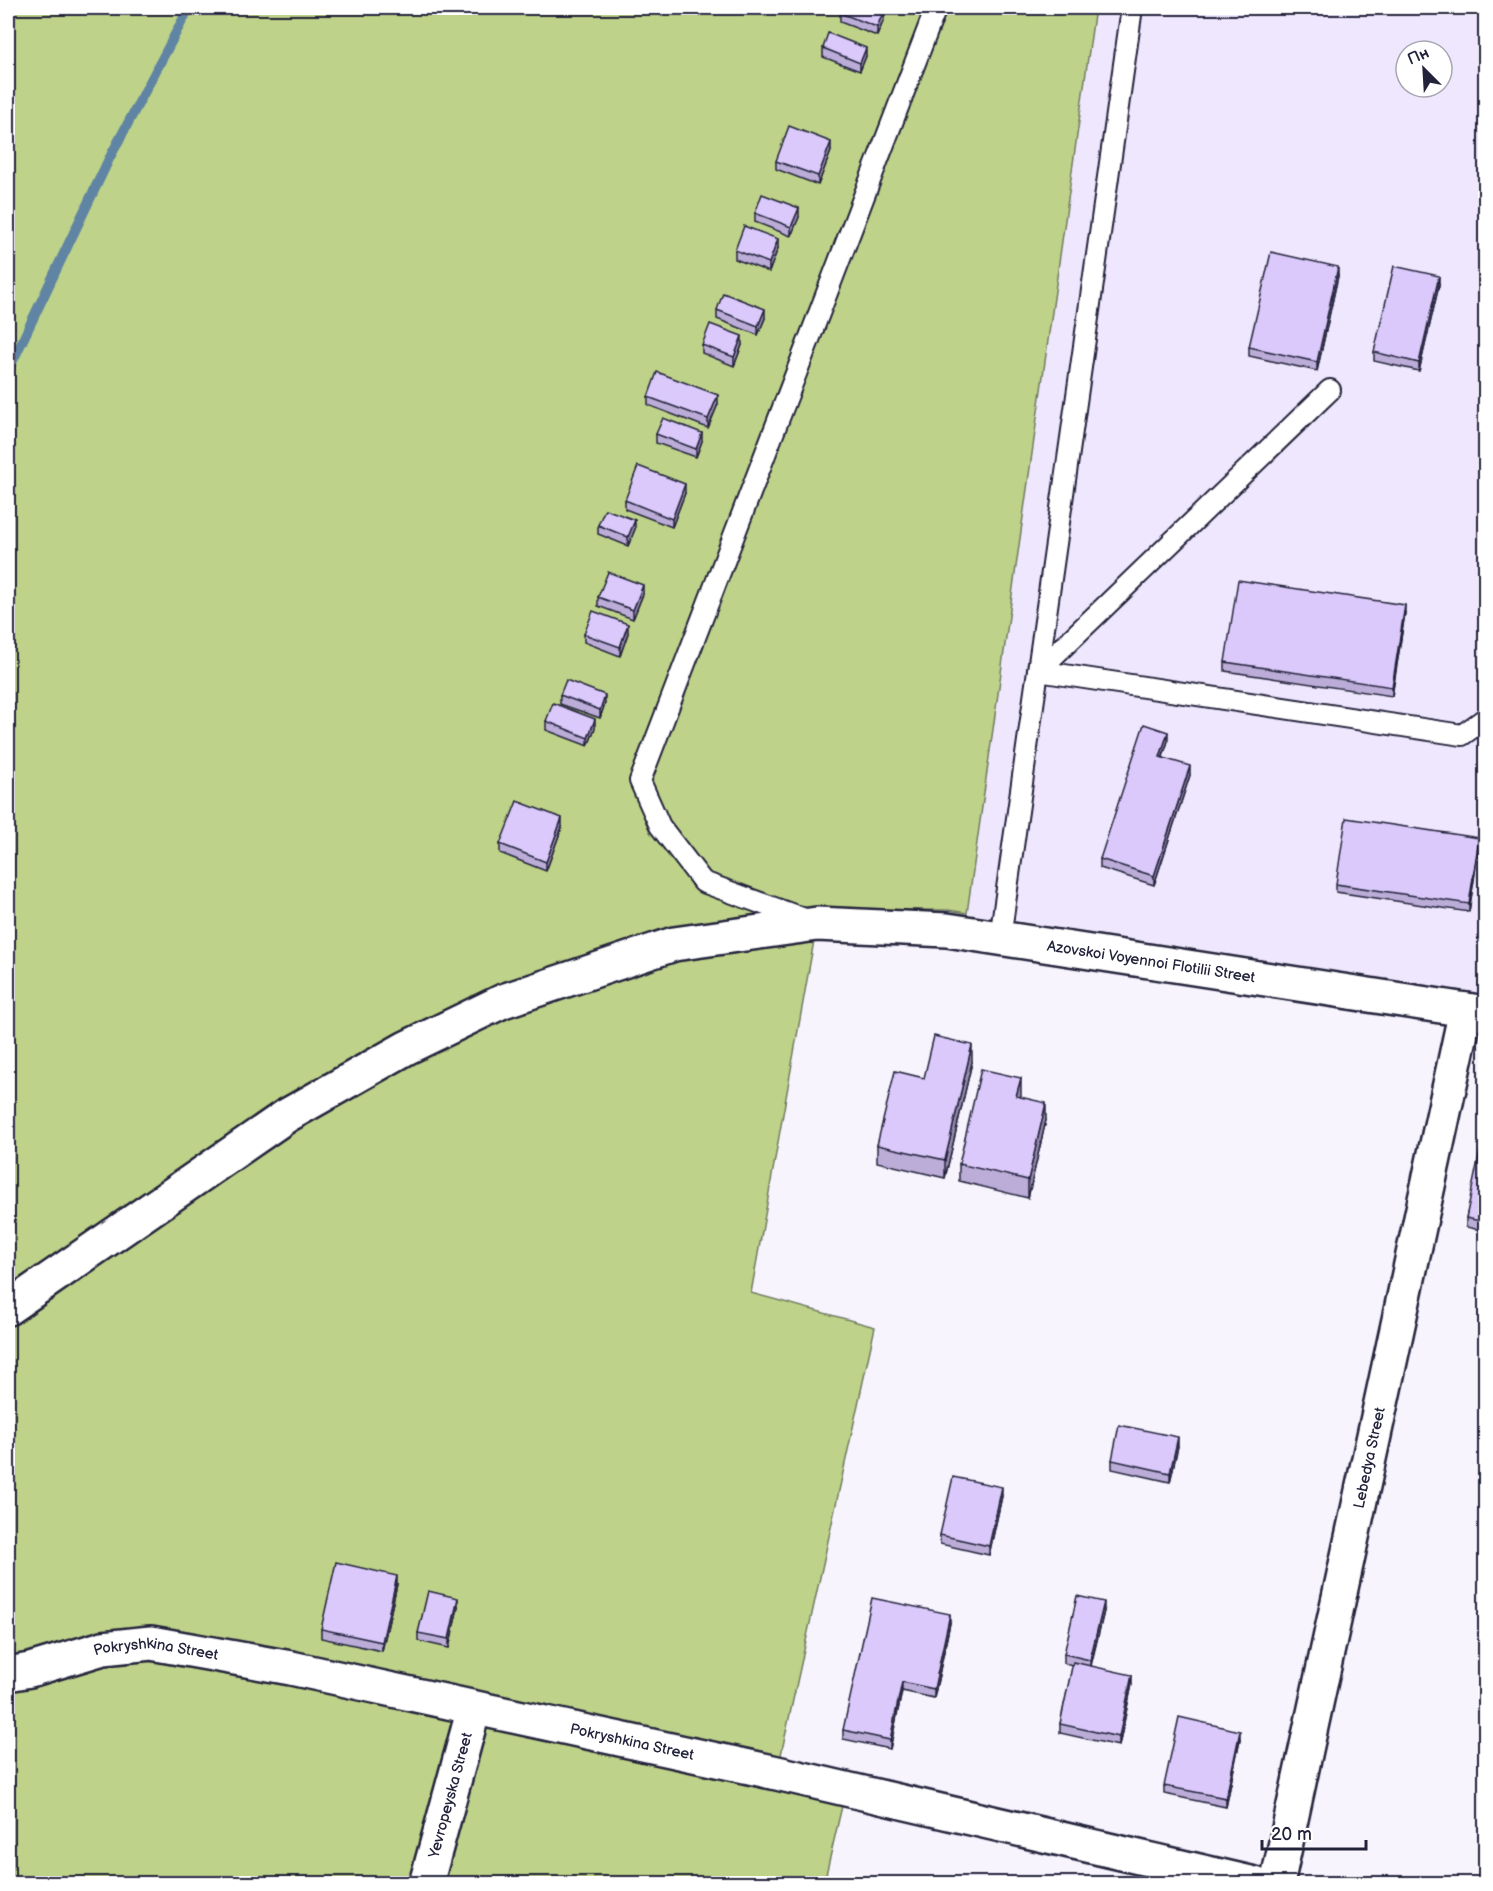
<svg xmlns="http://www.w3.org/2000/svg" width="1493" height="1891" viewBox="0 0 1493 1891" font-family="'Balsamiq Sans',sans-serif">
<rect width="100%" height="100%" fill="#f8f4fe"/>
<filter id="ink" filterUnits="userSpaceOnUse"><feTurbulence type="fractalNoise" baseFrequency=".0167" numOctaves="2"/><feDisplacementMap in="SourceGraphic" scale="12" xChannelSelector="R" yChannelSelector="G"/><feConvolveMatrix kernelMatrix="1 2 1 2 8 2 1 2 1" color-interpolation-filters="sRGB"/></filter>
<g filter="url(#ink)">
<path fill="#efe7fd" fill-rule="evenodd" d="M1095 8H1485V994L967 913ZM1406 51H1442V87H1406Z"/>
<path fill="#bed389" stroke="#707a62" stroke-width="1.5" d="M8 8H1095L967 913 948 910H822L817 924 751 1293 875 1327 777 1773 846 1789 824 1883 8 1884Z"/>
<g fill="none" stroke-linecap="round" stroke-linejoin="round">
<path stroke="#6084a3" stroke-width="10" d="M8 371 109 159 189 8"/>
<defs>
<g id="lane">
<path d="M1038 671 1462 735 1486 718"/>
<path d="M1038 671 1330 390"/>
<path d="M810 921 703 882 660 826 640 781 936 8"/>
<path d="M1000 938 1132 8"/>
</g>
<g id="street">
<path id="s1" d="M8 1674 30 1670 103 1648 151 1643 291 1668 777 1773 1255 1884"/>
<path id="s2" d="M426 1884 474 1708"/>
<path id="s3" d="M1277 1884 1466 1010"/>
</g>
<g id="secondary">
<path id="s4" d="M8 1308 286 1116 406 1048 503 1001 674 944 817 924 947 930 1486 1013"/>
</g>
</defs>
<use href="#lane" stroke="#22223b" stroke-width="24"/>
<use href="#street" stroke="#22223b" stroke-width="38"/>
<use href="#secondary" stroke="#22223b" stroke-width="38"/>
<use href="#lane" stroke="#fff" stroke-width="20"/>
<use href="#street" stroke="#fff" stroke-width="33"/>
<use href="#secondary" stroke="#fff" stroke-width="33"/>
</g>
<g fill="#bbadd7" stroke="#22223b" stroke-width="1.5">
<path d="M840 13 884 19 877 36 840 22Z"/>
<path d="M823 48 866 56 860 71 823 57Z"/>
<path d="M831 151 818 185 776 169V161Z"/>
<path d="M755 213 799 217 791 236 755 222Z"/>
<path d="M778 248 769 272 735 259V250Z"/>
<path d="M1338 276 1317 371 1249 356V347Z"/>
<path d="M1439 285 1419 371 1374 361V352Z"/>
<path d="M717 310 765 318 758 335 717 319Z"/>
<path d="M702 345H742L734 366 702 353Z"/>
<path d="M648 397 718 404 708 428 648 405Z"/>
<path d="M656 434 702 441 696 457 656 443Z"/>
<path d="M685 493 672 527 625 509V500Z"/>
<path d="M598 525 635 529 628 546 598 534Z"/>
<path d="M643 594 633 619 598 606V597Z"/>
<path d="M1405 613 1392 696 1225 671V662Z"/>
<path d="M628 633 620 656 584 642V634Z"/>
<path d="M560 695 605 703 600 718 560 704Z"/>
<path d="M546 721 595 728 588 746 546 730Z"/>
<path d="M1168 741 1163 757 1190 775 1154 885 1100 868V859Z"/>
<path d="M562 827 546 871 500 853V844Z"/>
<path d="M1479 847 1469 912 1336 892V884Z"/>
<path d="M972 1062 945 1178 877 1162V1145L924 1078Z"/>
<path d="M1021 1095 1020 1097 1046 1120 1028 1198 959 1181V1164Z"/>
<path d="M1485 1142V1231L1466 1227V1218Z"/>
<path d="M1178 1446 1170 1482 1112 1469V1460Z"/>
<path d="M1002 1496 989 1555 940 1544V1535Z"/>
<path d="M397 1584 382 1651 321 1638V1629Z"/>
<path d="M458 1607 449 1648 418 1641V1633Z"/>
<path d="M1104 1611 1091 1666 1132 1684 1119 1746 1060 1733V1724L1073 1665 1064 1663V1654Z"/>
<path d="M950 1623 934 1698 902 1691 890 1749 843 1739V1730Z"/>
<path d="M1240 1739 1226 1807 1164 1794V1786Z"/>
</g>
<g fill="#998daf" stroke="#22223b" stroke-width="1.5">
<path d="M884 10V19L877 36V27Z"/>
<path d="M866 48V56L860 71V63Z"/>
<path d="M831 142V151L818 185V176Z"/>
<path d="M799 208V217L791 236V227Z"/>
<path d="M778 239V248L769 272V263Z"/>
<path d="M1338 267V276L1317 371V362Z"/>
<path d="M1439 276V285L1419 371V363Z"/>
<path d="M765 309V318L758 335V326Z"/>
<path d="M742 336V345L734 366V357Z"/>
<path d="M718 395V404L708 428V419Z"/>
<path d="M702 433V441L696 457V449Z"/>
<path d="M685 484V493L672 527V519Z"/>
<path d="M635 520V529L628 546V537Z"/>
<path d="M643 585V594L633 619V610Z"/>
<path d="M1405 605V613L1392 696V687Z"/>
<path d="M628 624V633L620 656V647Z"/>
<path d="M605 695V703L600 718V710Z"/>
<path d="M595 719V728L588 746V738Z"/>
<path d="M1168 732V741L1160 765V757Z"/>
<path d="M1190 766V775L1154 885V876Z"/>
<path d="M562 818V827L546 871V862Z"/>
<path d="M1479 838V847L1469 912V904Z"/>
<path d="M972 1045V1062L945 1178V1160Z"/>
<path d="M1021 1078V1095L1016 1113V1096Z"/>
<path d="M1046 1103V1120L1028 1198V1180Z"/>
<path d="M1178 1437V1446L1170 1482V1473Z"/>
<path d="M1002 1487V1496L989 1555V1546Z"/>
<path d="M397 1576V1584L382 1651V1642Z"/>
<path d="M458 1598V1607L449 1648V1639Z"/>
<path d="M1104 1602V1611L1090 1668V1660Z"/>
<path d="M950 1614V1623L934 1698V1689Z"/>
<path d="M1132 1675V1684L1119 1746V1737Z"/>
<path d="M902 1682V1691L890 1749V1740Z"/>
<path d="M1240 1731V1739L1226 1807V1798Z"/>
</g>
<g fill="#dac9fa" stroke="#22223b" stroke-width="1.5">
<path d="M842 8H876L884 10 877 27 840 13Z"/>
<path d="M828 33 866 48 860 63 823 48Z"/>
<path d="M789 126 831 142 818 176 776 161Z"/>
<path d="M762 194 799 208 791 227 755 213Z"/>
<path d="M744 226 778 239 769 263 735 250Z"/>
<path d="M1271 252 1338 267 1317 362 1249 347Z"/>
<path d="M1394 266 1439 276 1419 363 1374 352Z"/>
<path d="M723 293 765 309 758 326 717 310Z"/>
<path d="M710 324 742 336 734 357 702 345Z"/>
<path d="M657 372 718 395 708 419 648 397Z"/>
<path d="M663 418 702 433 696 449 656 434Z"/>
<path d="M638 466 685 484 672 519 625 500Z"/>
<path d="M605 509 635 520 628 537 598 525Z"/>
<path d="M608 572 643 585 633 610 598 597Z"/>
<path d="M1238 580 1405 605 1392 687 1225 662Z"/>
<path d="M593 611 628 624 620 647 584 634Z"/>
<path d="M566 680 605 695 600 710 560 695Z"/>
<path d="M553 703 595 719 588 738 546 721Z"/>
<path d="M1144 724 1168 732 1160 757 1190 766 1154 876 1100 859Z"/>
<path d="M517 801 562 818 546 862 500 844Z"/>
<path d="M1346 818 1479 838 1469 904 1336 884Z"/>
<path d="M934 1036 972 1045 945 1160 877 1145 895 1071 924 1078Z"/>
<path d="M981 1069 1021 1078 1016 1096 1046 1103 1028 1180 959 1164Z"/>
<path d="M1482 1141 1485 1142V1222L1466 1218Z"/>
<path d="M1119 1425 1178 1437 1170 1473 1112 1460Z"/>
<path d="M953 1477 1002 1487 989 1546 940 1535Z"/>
<path d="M336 1562 397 1576 382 1642 321 1629Z"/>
<path d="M428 1591 458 1598 449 1639 418 1633Z"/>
<path d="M1077 1596 1104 1602 1090 1660 1064 1654Z"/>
<path d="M872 1598 950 1614 934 1689 902 1682 890 1740 843 1730Z"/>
<path d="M1073 1662 1132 1675 1119 1737 1060 1724Z"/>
<path d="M1179 1717 1240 1731 1226 1798 1164 1786Z"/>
</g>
</g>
<g text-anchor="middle" stroke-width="4.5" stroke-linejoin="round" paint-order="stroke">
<g font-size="15" fill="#22223b" stroke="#fff">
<text dy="5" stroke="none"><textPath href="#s4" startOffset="1245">Azovskoi Voyennoi Flotilii Street</textPath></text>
<text dy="5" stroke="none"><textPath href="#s3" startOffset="436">Lebedya Street</textPath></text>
<text dy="5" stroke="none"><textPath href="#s1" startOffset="152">Pokryshkina Street</textPath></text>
<text dy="5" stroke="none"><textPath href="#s1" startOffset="638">Pokryshkina Street</textPath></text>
<text dy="5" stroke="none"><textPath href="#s2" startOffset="92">Yevropeyska Street</textPath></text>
</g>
</g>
<rect width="1493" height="1891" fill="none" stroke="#fff" stroke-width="30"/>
<rect x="15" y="15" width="1463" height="1861" fill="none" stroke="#22223b" stroke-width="2" filter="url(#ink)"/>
<g transform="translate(1424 69) rotate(336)"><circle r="28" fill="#ffffff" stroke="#a7a7b1" stroke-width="1.5"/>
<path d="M0-4.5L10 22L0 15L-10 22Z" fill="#22223b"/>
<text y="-9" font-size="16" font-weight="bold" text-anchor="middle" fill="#22223b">Пн</text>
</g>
<path d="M1262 1840v9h104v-9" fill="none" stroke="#22223b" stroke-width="3"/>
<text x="1271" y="1840" font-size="18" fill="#22223b" stroke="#ffffff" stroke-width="4.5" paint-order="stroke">20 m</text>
</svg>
